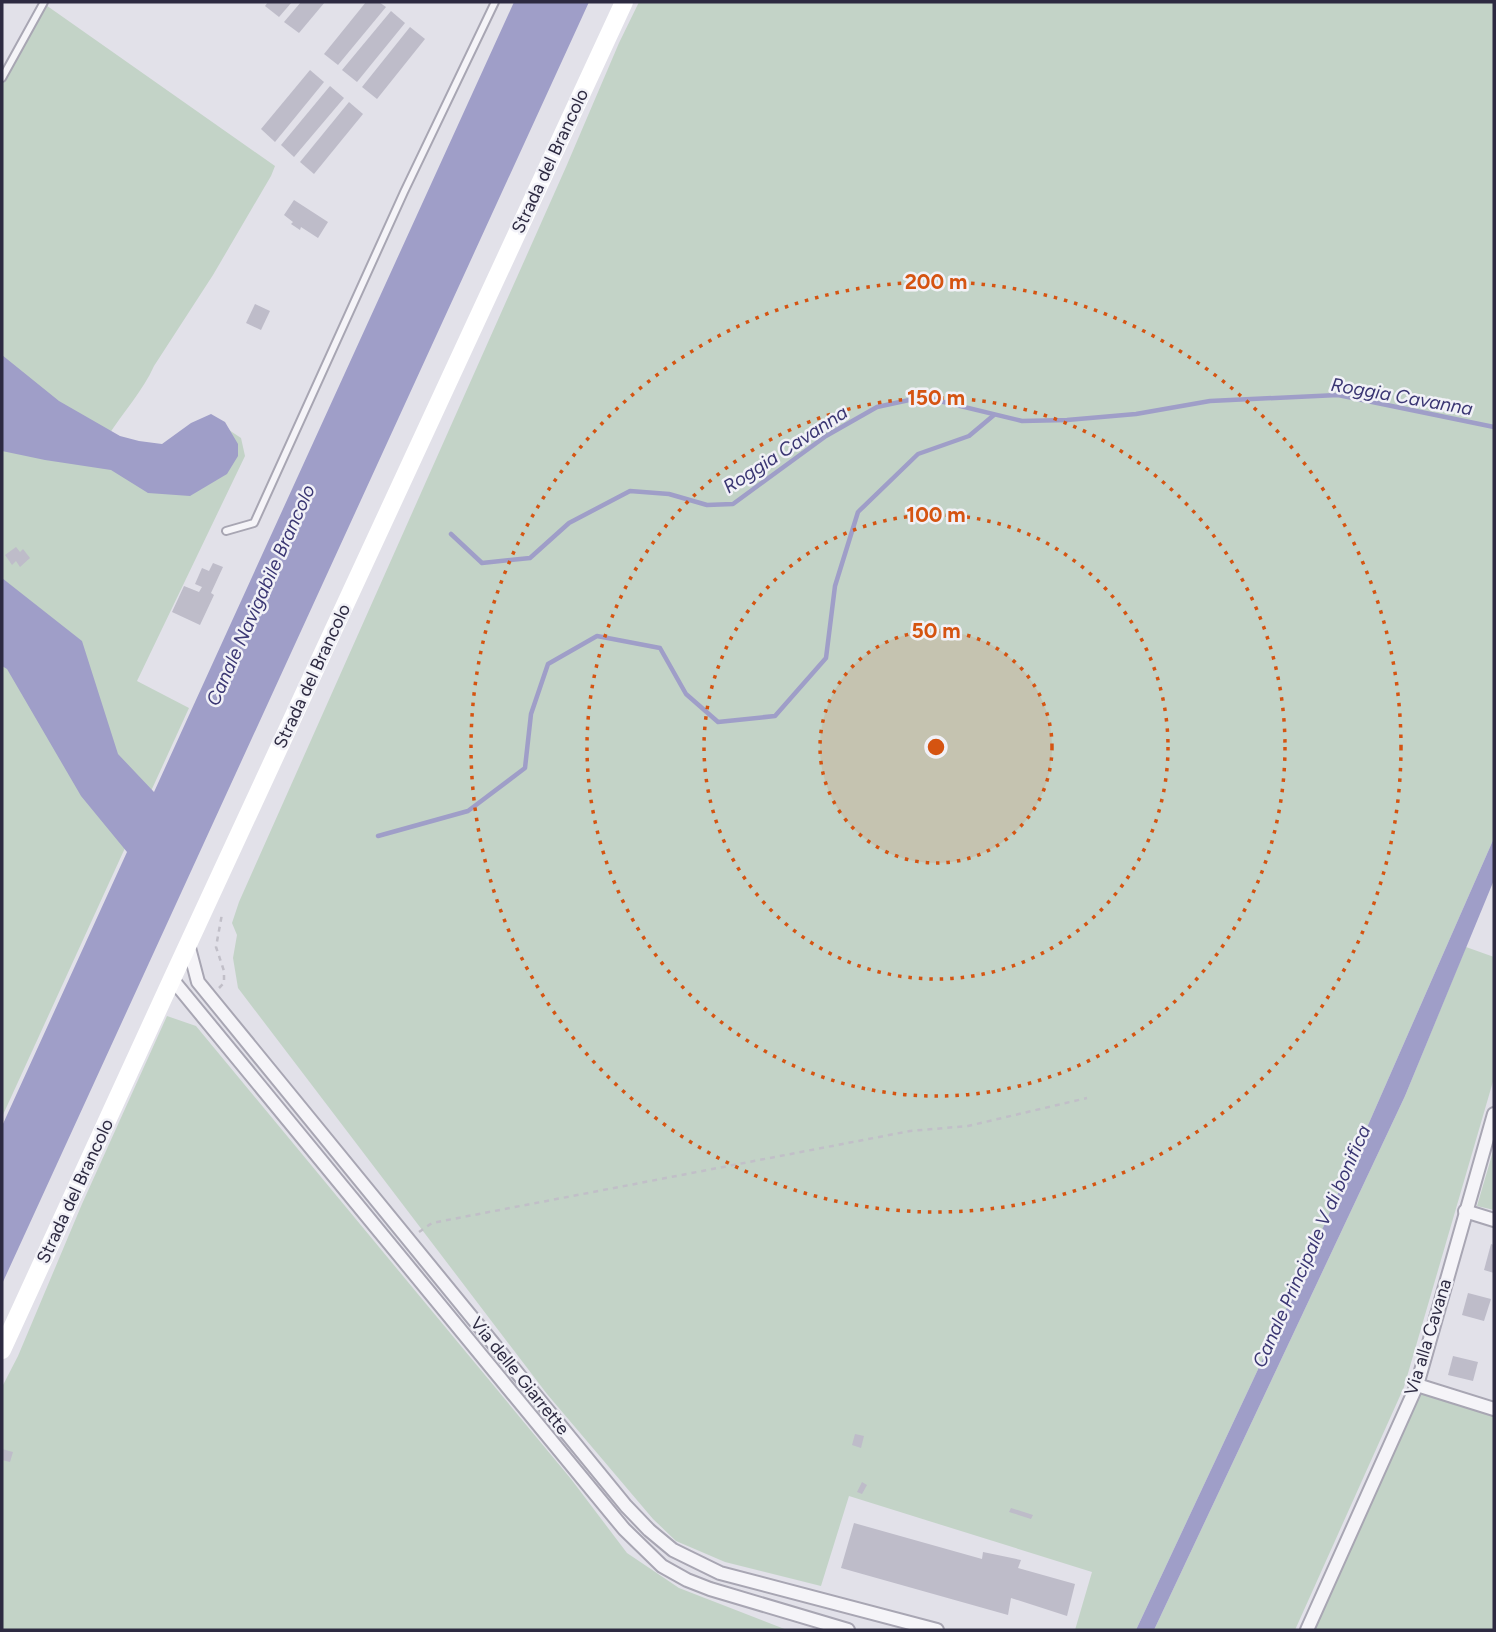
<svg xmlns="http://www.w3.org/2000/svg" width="1496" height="1632" viewBox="0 0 1496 1632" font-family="Figtree,sans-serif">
<rect width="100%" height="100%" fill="#e2e1e9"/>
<g fill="#c3d3c7">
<path d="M639 2H1494V838L1304 1271 1136 1630H1075L1092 1572 849 1496 821 1586 725 1562 676 1541 653 1519 547 1394 238 988 233 958 237 935 232 923 239 902 566 167 619 43Z"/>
<path d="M43 3 275 166 271 176 213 275 154 366C143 391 123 412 108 436L142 456 229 430 241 438 245 456 137 681 189 708 2 1117V78Z"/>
<path d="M1466 947 1494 957V1078L1404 1387 1295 1630H1154L1405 1096Z"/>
<path d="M167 1016 196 1026 571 1479 627 1553 679 1588 787 1630H2V1387L18 1356 82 1204Z"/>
<path d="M1494 1148V1210L1477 1206Z"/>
<path d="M1420 1391 1494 1414V1630H1313Z"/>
</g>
<g fill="#9f9ec8">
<path d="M514 2H589L2 1284V1126L127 852 81 796 7 669 2 666V578L82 641 118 754 154 792Z"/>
<path d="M2 355 59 401 120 436 139 441 162 444 191 423 211 414 225 422 238 444V456L227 474 190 496 148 493 111 470 45 460 2 451Z"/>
<path d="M1494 838V880L1405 1096 1154 1630H1136L1304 1271Z"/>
</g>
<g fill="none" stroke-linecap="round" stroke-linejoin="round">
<g stroke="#9f9ec8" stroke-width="4.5">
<path d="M451 534 482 563 530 558 569 523 630 491 669 494 707 505 733 504 826 436 877 407 923 397 1022 421 1067 420 1136 414 1210 401 1338 395 1494 427"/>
<path d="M378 836 468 811 525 768 531 714 548 664 597 636 660 648 686 694 718 722 775 716 826 658 835 586 858 512 918 454 969 436 994 415"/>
</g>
</g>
<g fill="#bebcc9">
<path d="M268 2H292L279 17 265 6Z"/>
<path d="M301 2H325L299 33 284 22Z"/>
<path d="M366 2H379L386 7 338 65 324 54Z"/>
<path d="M391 11 405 23 357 82 342 70Z"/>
<path d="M410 27 425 39 377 99 362 87Z"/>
<path d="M310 70 324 82 275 142 261 129Z"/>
<path d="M330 86 344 98 294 157 281 145Z"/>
<path d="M349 102 363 114 314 174 300 162Z"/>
<path d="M294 200 328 222 318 238 301 227 300 230 291 224 293 222 284 215Z"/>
<path d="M255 304 270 311 261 330 246 323Z"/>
<path d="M16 547 20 552 23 549 30 558 20 567 16 561 12 565 5 555Z"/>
<path d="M213 563 223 567 211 593 214 595 200 625 172 612 184 586 199 592 202 587 195 584 202 568 209 571Z"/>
<path d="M1491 1244 1494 1245V1273L1484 1270Z"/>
<path d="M1468 1293 1491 1299 1484 1321 1462 1315Z"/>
<path d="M1453 1356 1478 1362 1473 1381 1448 1375Z"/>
<path d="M855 1434 864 1436 861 1448 852 1445Z"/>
<path d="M2 1449 13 1452 10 1462 2 1460Z"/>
<path d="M862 1482 867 1485 862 1494 857 1492Z"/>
<path d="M1011 1508 1033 1515 1031 1519 1009 1512Z"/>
<path d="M854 1523 982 1559 983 1552 1021 1560 1018 1568 1075 1584 1067 1616 1011 1598 1008 1615 841 1568Z"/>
</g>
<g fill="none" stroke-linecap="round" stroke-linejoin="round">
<defs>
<g id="lane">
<path d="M2 78 44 2"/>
<path d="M226 531 254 523 404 192 495 2"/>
</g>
<g id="street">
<path d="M188 944 198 982 626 1506 649 1530 673 1550 720 1573 937 1630"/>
<path d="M172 979 624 1529 662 1566 687 1580 710 1589 848 1630"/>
<path d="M1465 1211 1494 1220"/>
<path d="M1417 1385 1494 1409"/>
<path d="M1307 1630 1417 1385 1494 1114"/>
</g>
</defs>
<use href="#lane" stroke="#a8a6b3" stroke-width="10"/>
<use href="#street" stroke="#a8a6b3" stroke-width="16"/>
<g stroke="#c1bfc8" stroke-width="2.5" stroke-dasharray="5 5" stroke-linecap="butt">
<path d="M219 988 224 983V971L216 947 222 914"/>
<path d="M419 1232 432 1223 910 1131 968 1126 1087 1098"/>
</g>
<use href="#lane" stroke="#f5f4f8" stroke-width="6"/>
<use href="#street" stroke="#f5f4f8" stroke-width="12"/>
<path stroke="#fff" stroke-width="18" d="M2 1350 172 979 624 2"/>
</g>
<circle cx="936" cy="747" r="116" fill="#d55411" fill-opacity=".12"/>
<g fill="none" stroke="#d55411" stroke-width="3.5" stroke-dasharray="3.5 7">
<circle cx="936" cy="747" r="116"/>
<circle cx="936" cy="747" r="232"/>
<circle cx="936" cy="747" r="349"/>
<circle cx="936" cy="747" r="465"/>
</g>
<g text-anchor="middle" stroke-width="5" stroke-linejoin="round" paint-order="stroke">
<g font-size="18" fill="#2d2a41" stroke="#f1f1f7">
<text transform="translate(550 161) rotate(-65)" y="6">Strada del Brancolo</text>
<text transform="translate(312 676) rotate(-65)" y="6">Strada del Brancolo</text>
<text transform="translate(75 1191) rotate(-65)" y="6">Strada del Brancolo</text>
<text transform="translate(1428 1337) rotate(-73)" y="6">Via alla Cavana</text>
<text transform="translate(520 1376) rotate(51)" y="6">Via delle Giarrette</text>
</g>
<g font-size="19" font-style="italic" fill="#3a3673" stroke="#f1f1f7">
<text transform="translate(1402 396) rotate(10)" y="7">Roggia Cavanna</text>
<text transform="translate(785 449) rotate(-33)" y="7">Roggia Cavanna</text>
<text transform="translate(260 595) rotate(-66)" y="7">Canale Navigabile Brancolo</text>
<text transform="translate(1311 1246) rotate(-66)" y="7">Canale Principale V di bonifica</text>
</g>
</g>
<circle cx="936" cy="747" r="10" fill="#d55411" stroke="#f1f1f7" stroke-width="3.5"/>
<g font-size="21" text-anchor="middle" font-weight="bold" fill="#d55411" stroke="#f1f1f7" stroke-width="5" stroke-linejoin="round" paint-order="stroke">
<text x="936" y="289">200 m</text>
<text x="936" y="405">150 m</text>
<text x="936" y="522">100 m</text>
<text x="936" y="638">50 m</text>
</g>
<rect width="1496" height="1632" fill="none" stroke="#2d2a41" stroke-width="7"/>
</svg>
